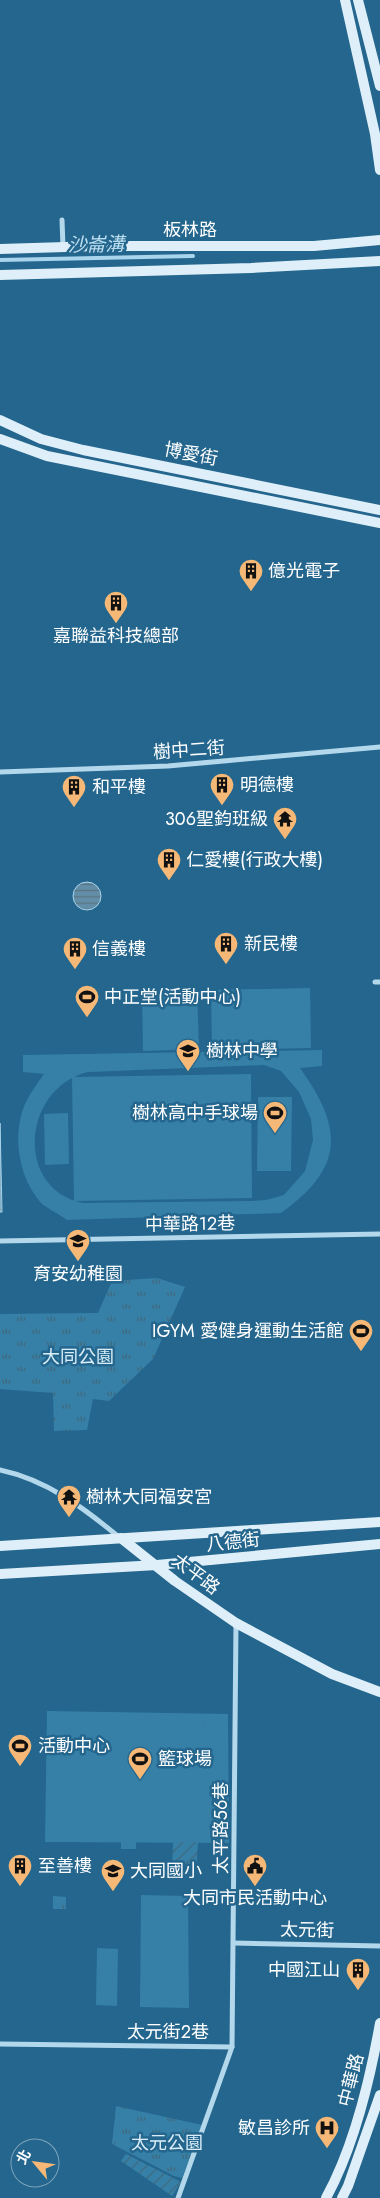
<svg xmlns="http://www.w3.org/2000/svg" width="380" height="2198" viewBox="0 0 380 2198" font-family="Jost,'Noto Sans TC',sans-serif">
<defs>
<pattern id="park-tufts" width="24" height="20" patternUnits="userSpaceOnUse" patternTransform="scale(1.25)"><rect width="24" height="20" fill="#3680a7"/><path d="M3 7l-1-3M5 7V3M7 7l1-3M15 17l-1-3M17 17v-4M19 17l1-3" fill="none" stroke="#40697e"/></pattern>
<pattern id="garden-furrows" width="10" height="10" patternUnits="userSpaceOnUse" patternTransform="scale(1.25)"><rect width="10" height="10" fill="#3680a7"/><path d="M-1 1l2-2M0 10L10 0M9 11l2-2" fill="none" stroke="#40697e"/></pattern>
<pattern id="water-rules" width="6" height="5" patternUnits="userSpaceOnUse" patternTransform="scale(1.25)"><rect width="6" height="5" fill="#638ea8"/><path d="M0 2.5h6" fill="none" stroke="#5a7483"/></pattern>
</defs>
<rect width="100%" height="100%" fill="#24668d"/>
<g fill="#3680a7" fill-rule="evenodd">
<path d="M310 988 311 1048 212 1050 211 990Z"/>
<path d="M197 991 199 1049 143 1051 142 993Z"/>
<path d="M322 1050V1066L300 1068C344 1129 344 1168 281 1213L67 1220C59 1214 48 1209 41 1203 18 1177 12 1135 25 1104 30 1093 37 1084 44 1074L23 1072V1055ZM264 1065 281 1071 299 1092 311 1119 313 1140 305 1171 284 1195 266 1200 250 1201 83 1203C14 1189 22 1088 88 1072Z"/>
<path d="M251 1074 252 1198 74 1201 72 1077Z"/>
<path d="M258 1097H292L291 1171H257Z"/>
<path d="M68 1113 69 1164 45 1165 44 1114Z"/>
<path d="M47 1711 228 1714 229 1843 45 1842Z"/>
<path d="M141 1895 188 1896 189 2008 140 2007Z"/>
<path d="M97 1948 118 1949 117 2006 96 2005Z"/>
</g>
<g fill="url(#park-tufts)">
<path d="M157 1278 185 1287 153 1359 109 1401 93 1399 87 1430 54 1431 53 1393 0 1389V1314L98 1313 112 1281Z"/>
<rect x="204" y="1720" width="16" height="9"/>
<rect x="121" y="1842" width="15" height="7"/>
<path d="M53 1896 66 1897V1909H53Z"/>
<path d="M116 2106 202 2125 182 2178 174 2176 112 2144Z"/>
</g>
<g fill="url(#garden-furrows)">
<path d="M173 1842H198L196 1873 172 1872Z"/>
<path d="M126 2154 181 2182 172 2196 121 2161Z"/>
</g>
<g fill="url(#water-rules)" stroke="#a8d4ec">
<circle cx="87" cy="896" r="14"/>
<path d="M0 1123 2 1212H0Z"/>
</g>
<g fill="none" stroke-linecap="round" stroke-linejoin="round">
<path stroke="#a8d4ec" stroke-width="4" d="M0 260 193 256"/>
<g stroke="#b3d7eb" stroke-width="5">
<path d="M62 220 63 247"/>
<path d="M0 772 168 766 380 747"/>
<path d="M375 982H380"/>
<path d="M0 1241 380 1234"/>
<path d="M0 1470C47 1480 84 1508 120 1538"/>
<path d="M234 1943 380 1946"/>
<path d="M0 2044 232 2047 236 1624"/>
<path d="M178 2198 232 2047"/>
</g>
<g stroke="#deeff9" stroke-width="10">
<path d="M345 0 375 134 380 170"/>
<path d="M358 0 380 86"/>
<path d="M0 249 98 246H314L380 240"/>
<path d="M0 275 251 268 380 261"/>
<path d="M0 420 41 439 83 450 380 510"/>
<path d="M0 439 47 456 380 523"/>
<path d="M121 1538 175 1581 236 1623 332 1674 380 1692"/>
<path d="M0 1546 380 1522"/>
<path d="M0 1574 157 1565 380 1544"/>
<path d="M326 2198C354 2147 370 2080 380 2023"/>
<path d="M342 2198 348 2186 380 2095"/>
</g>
</g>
<defs>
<symbol id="building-pin" viewBox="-11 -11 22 30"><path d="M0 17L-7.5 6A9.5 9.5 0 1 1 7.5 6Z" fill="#f5b877" stroke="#24668d"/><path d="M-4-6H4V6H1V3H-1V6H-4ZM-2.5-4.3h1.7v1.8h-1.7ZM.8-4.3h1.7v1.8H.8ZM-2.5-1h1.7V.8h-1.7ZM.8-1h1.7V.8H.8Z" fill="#111"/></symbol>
<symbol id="temple-pin" viewBox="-11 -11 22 30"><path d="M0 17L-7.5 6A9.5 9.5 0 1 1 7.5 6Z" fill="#f5b877" stroke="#24668d"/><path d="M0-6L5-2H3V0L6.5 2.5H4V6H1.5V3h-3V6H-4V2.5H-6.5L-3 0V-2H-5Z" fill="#111"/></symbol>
<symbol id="stadium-pin" viewBox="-11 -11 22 30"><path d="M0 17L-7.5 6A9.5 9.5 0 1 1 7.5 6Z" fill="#f5b877" stroke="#24668d"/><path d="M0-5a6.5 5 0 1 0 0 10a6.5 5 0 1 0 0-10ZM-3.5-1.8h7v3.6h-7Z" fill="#111"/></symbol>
<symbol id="school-pin" viewBox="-11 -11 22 30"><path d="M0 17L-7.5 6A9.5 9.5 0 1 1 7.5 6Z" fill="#f5b877" stroke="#24668d"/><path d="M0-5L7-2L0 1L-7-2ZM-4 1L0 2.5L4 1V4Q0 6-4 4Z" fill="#111"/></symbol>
<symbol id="civic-pin" viewBox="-11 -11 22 30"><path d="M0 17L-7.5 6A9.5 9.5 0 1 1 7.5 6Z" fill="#f5b877" stroke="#24668d"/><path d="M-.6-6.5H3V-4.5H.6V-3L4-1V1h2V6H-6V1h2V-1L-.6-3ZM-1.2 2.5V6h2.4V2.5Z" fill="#111"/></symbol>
<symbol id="hospital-pin" viewBox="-11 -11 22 30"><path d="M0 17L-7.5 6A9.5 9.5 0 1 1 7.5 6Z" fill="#f5b877" stroke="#24668d"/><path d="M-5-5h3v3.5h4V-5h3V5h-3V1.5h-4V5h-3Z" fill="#111"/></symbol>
</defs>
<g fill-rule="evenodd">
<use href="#building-pin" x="237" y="557" width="28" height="38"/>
<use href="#building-pin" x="102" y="589" width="28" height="38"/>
<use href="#building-pin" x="208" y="771" width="28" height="38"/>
<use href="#building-pin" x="60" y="773" width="28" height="38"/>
<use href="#temple-pin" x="271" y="805" width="28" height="38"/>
<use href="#building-pin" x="155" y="846" width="28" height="38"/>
<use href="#building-pin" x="212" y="930" width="28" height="38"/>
<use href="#building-pin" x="61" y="935" width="28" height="38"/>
<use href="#stadium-pin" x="73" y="983" width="28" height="38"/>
<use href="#school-pin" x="174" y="1037" width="28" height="38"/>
<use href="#stadium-pin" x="261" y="1099" width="28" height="38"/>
<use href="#school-pin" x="64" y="1227" width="28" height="38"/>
<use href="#stadium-pin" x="347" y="1317" width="28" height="38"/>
<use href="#temple-pin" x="55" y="1483" width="28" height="38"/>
<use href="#stadium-pin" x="6" y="1732" width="28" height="38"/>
<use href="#stadium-pin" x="126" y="1745" width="28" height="38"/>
<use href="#building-pin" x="6" y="1852" width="28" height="38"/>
<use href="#civic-pin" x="241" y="1852" width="28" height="38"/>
<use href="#school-pin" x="99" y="1857" width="28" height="38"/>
<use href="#building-pin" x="344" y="1956" width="28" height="38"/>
<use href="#hospital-pin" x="313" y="2114" width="28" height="38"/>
</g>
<g text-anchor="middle" stroke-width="5" stroke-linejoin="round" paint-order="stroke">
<g font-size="18" fill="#fff" stroke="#24668d">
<text x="190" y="236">板林路</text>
<text transform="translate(191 454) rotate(11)" y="6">博愛街</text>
<text transform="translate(189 750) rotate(-4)" y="6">樹中二街</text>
<text transform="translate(190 1224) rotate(-1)" y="6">中華路12巷</text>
<text transform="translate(233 1542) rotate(-6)" y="6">八德街</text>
<text transform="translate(196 1574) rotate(37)" y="6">太平路</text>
<text transform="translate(221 1828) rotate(-90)" y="6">太平路56巷</text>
<text transform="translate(307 1930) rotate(1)" y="6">太元街</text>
<text x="168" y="2038">太元街2巷</text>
<text transform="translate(351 2080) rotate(-76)" y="6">中華路</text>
</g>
<g font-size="18" fill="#fff" stroke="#24668d" text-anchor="start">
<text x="268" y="577">億光電子</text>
<text x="116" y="642" text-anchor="middle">嘉聯益科技總部</text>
<text x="240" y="791">明德樓</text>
<text x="92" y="793">和平樓</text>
<text x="268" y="825" text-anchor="end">306聖鈞班級</text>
<text x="186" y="866">仁愛樓(行政大樓)</text>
<text x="244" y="950">新民樓</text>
<text x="92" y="955">信義樓</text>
<text x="104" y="1003">中正堂(活動中心)</text>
<text x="206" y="1057">樹林中學</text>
<text x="258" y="1119" text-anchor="end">樹林高中手球場</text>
<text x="78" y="1280" text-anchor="middle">育安幼稚園</text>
<text x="344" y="1337" text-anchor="end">IGYM 愛健身運動生活館</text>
<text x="86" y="1503">樹林大同福安宮</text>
<text x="38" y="1752">活動中心</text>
<text x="158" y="1765">籃球場</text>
<text x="38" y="1872">至善樓</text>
<text x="130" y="1877">大同國小</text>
<text x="255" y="1904" text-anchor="middle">大同市民活動中心</text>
<text x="340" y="1976" text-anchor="end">中國江山</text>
<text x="310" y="2134" text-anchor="end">敏昌診所</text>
</g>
<g font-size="18" fill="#d8edf8" stroke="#24668d">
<text x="78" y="1363">大同公園</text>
<text x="167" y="2149">太元公園</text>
</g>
<g font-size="19" font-style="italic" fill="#bfe0f2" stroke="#24668d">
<text transform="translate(96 244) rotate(-1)" y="7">沙崙溝</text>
</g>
</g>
<g transform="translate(35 2163) rotate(299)"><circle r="24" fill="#24668d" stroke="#7ca3bb"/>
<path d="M0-4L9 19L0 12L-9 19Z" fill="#f5b877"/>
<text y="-8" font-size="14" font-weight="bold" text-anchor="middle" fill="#ffffff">北</text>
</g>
</svg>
